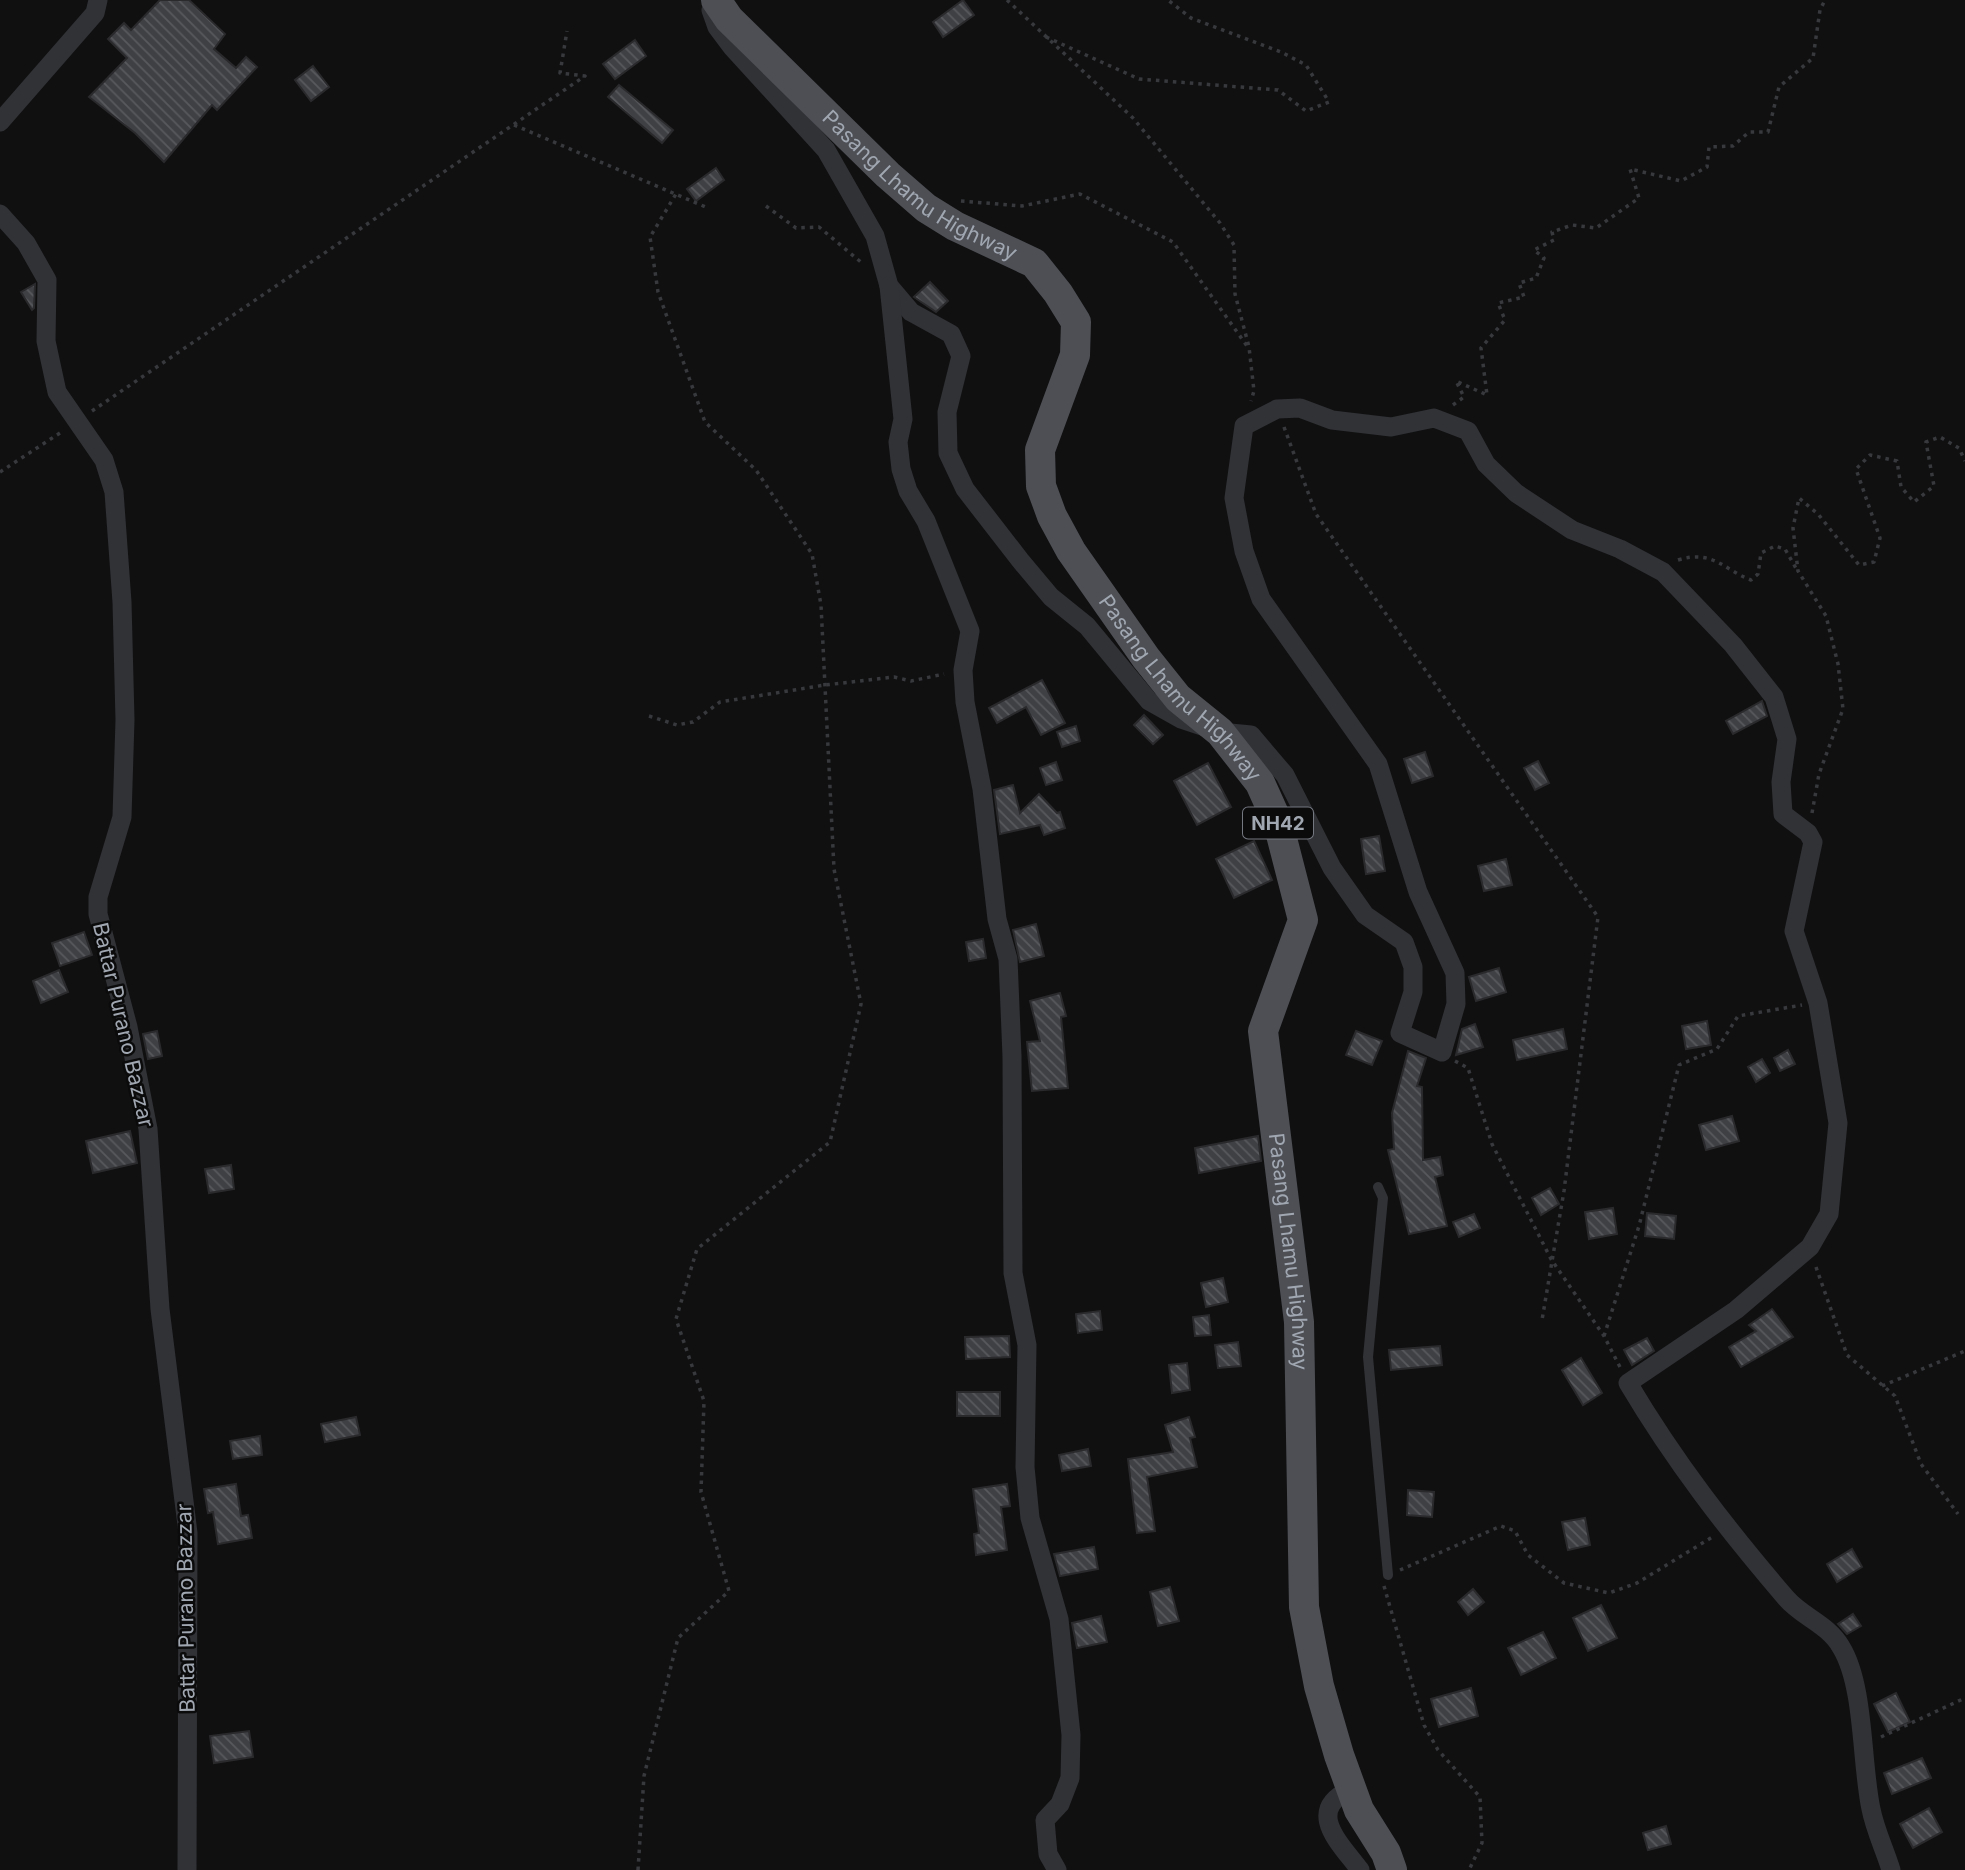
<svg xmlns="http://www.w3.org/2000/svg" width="1965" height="1870" viewBox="0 0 1965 1870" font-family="Inter,sans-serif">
<defs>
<pattern id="building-back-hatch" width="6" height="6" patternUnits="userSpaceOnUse" patternTransform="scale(1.75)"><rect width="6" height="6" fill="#3f4044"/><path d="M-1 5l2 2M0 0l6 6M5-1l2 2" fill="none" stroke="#58595d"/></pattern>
</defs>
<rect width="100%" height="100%" fill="#101011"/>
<g fill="url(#building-back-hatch)" stroke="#2a2a2d" stroke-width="2">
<path d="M160 0H189L225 34 214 49 236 68 246 57 257 67 217 110 212 105 164 162 135 133 89 97 127 58 108 39 124 23 131 30Z"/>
<path d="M963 0 974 15 943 37 933 22Z"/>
<path d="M635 40 646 56 615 79 603 64Z"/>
<path d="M313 66 329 87 311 101 295 80Z"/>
<path d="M619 85 673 130 662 143 608 97Z"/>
<path d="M716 168 724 180 696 201 687 189Z"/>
<path d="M930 282 948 301 936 312 914 297Z"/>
<path d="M35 284 34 308 32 310 21 292Z"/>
<path d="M1042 680 1065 723 1041 735 1026 707 997 723 989 708Z"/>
<path d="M1762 701 1767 716 1733 734 1726 721Z"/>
<path d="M1144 715 1163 735 1153 744 1134 725Z"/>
<path d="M1076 726 1080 741 1062 747 1057 732Z"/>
<path d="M1425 752 1433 776 1412 783 1404 759Z"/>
<path d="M1538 761 1549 783 1535 790 1524 768Z"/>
<path d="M1056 762 1062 780 1046 785 1040 768Z"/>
<path d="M1208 763 1231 807 1197 825 1174 781Z"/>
<path d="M1013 785 1020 813 1039 794 1057 813 1060 812 1065 828 1044 835 1040 825 1000 834 994 790Z"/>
<path d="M1379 836 1385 871 1366 874 1361 839Z"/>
<path d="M1254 841 1272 880 1234 898 1216 859Z"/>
<path d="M1506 859 1512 885 1484 891 1478 866Z"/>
<path d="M1036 924 1044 956 1020 962 1013 930Z"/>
<path d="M84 932 92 955 60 966 52 943Z"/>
<path d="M983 939 986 958 969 961 966 942Z"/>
<path d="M1499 968 1506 992 1476 1001 1469 977Z"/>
<path d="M59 970 68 992 41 1003 33 981Z"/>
<path d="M1060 993 1066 1016 1061 1017 1068 1088 1032 1091 1027 1042 1040 1041 1030 1001Z"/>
<path d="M1707 1021 1711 1045 1686 1049 1682 1026Z"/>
<path d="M1475 1024 1483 1047 1456 1055 1462 1029Z"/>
<path d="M1563 1029 1567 1049 1517 1060 1513 1040Z"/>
<path d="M157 1031 162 1056 148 1059 143 1034Z"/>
<path d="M1356 1031 1382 1041 1372 1065 1346 1055Z"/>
<path d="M1788 1050 1795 1064 1780 1071 1774 1058Z"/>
<path d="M1408 1051 1426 1058 1417 1086 1422 1087 1423 1160 1440 1157 1443 1175 1435 1177 1447 1226 1409 1234 1388 1150 1394 1149 1392 1113Z"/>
<path d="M1762 1059 1770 1073 1756 1082 1748 1067Z"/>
<path d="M1732 1116 1739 1141 1706 1150 1699 1125Z"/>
<path d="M130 1131 137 1163 93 1173 86 1141Z"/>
<path d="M1258 1136 1261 1161 1199 1173 1195 1148Z"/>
<path d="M231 1165 234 1189 209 1193 205 1169Z"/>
<path d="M1550 1188 1559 1204 1541 1215 1532 1198Z"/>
<path d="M1613 1208 1617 1234 1589 1239 1585 1212Z"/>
<path d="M1647 1213 1676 1216 1674 1239 1645 1236Z"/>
<path d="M1474 1214 1480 1228 1459 1237 1453 1222Z"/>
<path d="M1223 1278 1228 1302 1206 1307 1201 1283Z"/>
<path d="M1772 1309 1793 1337 1741 1367 1729 1347 1756 1331 1749 1325Z"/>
<path d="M1100 1311 1102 1330 1078 1333 1076 1314Z"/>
<path d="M1209 1315 1211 1335 1195 1336 1193 1317Z"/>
<path d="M1009 1336 1010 1357 966 1359 965 1337Z"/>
<path d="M1647 1338 1654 1351 1632 1365 1624 1350Z"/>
<path d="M1238 1342 1241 1366 1218 1368 1215 1345Z"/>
<path d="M1440 1346 1442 1365 1391 1370 1389 1350Z"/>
<path d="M1581 1358 1602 1393 1583 1405 1562 1370Z"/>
<path d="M1187 1363 1190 1390 1172 1393 1169 1365Z"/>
<rect x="957" y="1392" width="43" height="24"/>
<path d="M356 1417 360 1435 325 1442 321 1424Z"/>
<path d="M1189 1417 1195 1437 1190 1438 1197 1467 1147 1477 1155 1531 1137 1533 1128 1459 1173 1452 1165 1425Z"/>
<path d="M260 1436 262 1455 233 1459 230 1441Z"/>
<path d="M1088 1449 1091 1466 1062 1471 1059 1455Z"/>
<path d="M236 1484 241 1516 248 1515 252 1538 218 1544 213 1512 208 1513 204 1489Z"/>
<path d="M1007 1484 1010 1506 1001 1507 1007 1550 976 1555 974 1534 979 1533 973 1489Z"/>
<path d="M1408 1490 1434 1492 1432 1517 1407 1515Z"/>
<path d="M1585 1518 1590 1545 1568 1550 1562 1522Z"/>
<path d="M1094 1547 1098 1569 1060 1576 1054 1554Z"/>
<path d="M1852 1549 1862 1567 1837 1582 1827 1564Z"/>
<path d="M1170 1587 1179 1621 1158 1626 1150 1592Z"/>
<path d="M1473 1589 1484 1602 1468 1615 1458 1602Z"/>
<path d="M1601 1605 1617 1638 1588 1651 1573 1618Z"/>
<path d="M1853 1614 1861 1626 1847 1634 1838 1624Z"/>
<path d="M1101 1616 1107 1642 1077 1648 1072 1623Z"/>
<path d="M1543 1632 1556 1658 1521 1675 1508 1648Z"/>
<path d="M1471 1688 1478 1716 1439 1727 1431 1699Z"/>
<path d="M1896 1693 1910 1722 1888 1732 1874 1704Z"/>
<path d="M249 1731 253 1757 214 1763 210 1736Z"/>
<path d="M1922 1758 1931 1778 1892 1794 1884 1773Z"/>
<path d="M1929 1808 1942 1832 1913 1848 1900 1824Z"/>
<path d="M1666 1826 1671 1844 1648 1850 1643 1833Z"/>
</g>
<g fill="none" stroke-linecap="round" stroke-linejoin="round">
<g stroke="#37393d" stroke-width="3.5" stroke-dasharray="3.5 5" stroke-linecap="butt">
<path d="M1007 0 1133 118 1220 223 1234 245 1235 294 1249 347 1254 391 1251 401"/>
<path d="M1046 37 1139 79 1278 90 1306 111 1329 102 1306 65 1281 52 1191 18 1168 0"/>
<path d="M514 125 708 208"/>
<path d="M961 201 1022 206 1080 194 1173 242 1247 346"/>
<path d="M766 206 796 228 819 227 862 263"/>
<path d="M1453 405 1464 397 1456 381 1487 395 1481 348 1505 320 1498 303 1524 297 1519 283 1536 278 1544 258 1534 250 1554 240 1552 232 1572 225 1596 228 1639 198 1630 169 1681 181 1707 167 1709 147 1733 146 1749 132H1768L1779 87 1813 58 1820 10 1825 0"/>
<path d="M92 411 585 76 560 73 567 31"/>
<path d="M1284 427 1316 514 1598 917 1564 1191 1542 1320"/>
<path d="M0 472 63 431"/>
<path d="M1678 560C1713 549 1724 570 1751 580L1758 574 1761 553 1775 546 1785 549 1797 570"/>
<path d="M649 716 677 725 693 722 720 702 825 685 894 677 911 681 944 674"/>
<path d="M1812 813 1819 774 1843 709 1838 664 1826 616 1798 571 1793 528 1799 498 1818 514 1859 565 1874 562 1880 538 1856 469 1870 455 1897 461 1901 487 1914 502 1934 486 1926 442 1940 437 1959 448 1965 461"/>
<path d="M1455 1061 1468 1068 1492 1144 1551 1259 1604 1336 1620 1367"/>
<path d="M1816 1267 1847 1355 1895 1396 1921 1464 1958 1514"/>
<path d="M1604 1336 1639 1226 1679 1065 1717 1049 1738 1016 1802 1005"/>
<path d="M1882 1386 1965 1351"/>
<path d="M1400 1570 1501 1526 1515 1531 1528 1555 1564 1583 1609 1593 1637 1583 1714 1536"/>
<path d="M1384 1586 1424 1725 1438 1750 1480 1797 1482 1843 1469 1870"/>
<path d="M1881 1737 1965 1698"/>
<path d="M638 1870 644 1776 678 1638 729 1591 701 1492 704 1401 676 1319 697 1249 830 1142 861 1004 834 869 821 605 812 554 756 470 705 422 658 292 650 237 676 194"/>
</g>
<path stroke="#313236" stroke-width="10" d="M1378 1187 1383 1198 1368 1357 1388 1575"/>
<g stroke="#313236" stroke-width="19">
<path d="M711 10 717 27 732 47 826 150 875 236 889 286 911 312 951 334 961 356 947 412 948 453 965 489 1020 560 1051 597 1087 626 1149 701 1181 719 1220 732 1251 735 1285 775 1332 868 1365 915 1404 942 1413 967V992L1400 1033 1442 1052 1456 1004 1455 973 1418 892 1378 764 1261 599 1244 551 1234 498 1244 426 1277 409 1300 408 1332 420 1391 427 1434 418 1468 431 1486 464 1516 493 1572 530 1620 549 1663 572 1733 645 1774 697 1787 739 1781 782 1783 814 1808 833 1813 842 1794 931 1818 1003 1838 1123 1829 1214 1810 1247 1736 1310 1628 1383C1675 1462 1726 1528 1786 1598 1802 1617 1828 1624 1841 1647 1865 1686 1861 1763 1871 1809 1875 1830 1885 1850 1891 1870"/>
<path d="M0 122 95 13 98 0"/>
<path d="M0 214 26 243 47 280 46 341 57 392 104 460 114 492 122 602 125 720 122 817 98 897V914L128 1027 148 1129 160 1309 188 1533 187 1870"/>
<path d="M889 286 903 419 898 442 901 469 908 491 926 521 970 631 963 670 965 702 982 789 997 919 1008 959 1012 1056 1013 1273 1027 1345 1025 1467 1030 1518 1059 1619 1071 1735 1070 1778 1060 1804 1045 1820 1048 1854 1057 1870"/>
<path d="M1351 1789C1304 1811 1340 1843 1360 1870"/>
</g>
<path stroke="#4d4f55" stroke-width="30" id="s1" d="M716 0 729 19 888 175 926 208 955 226 1034 263 1058 293 1076 322 1075 355 1040 450 1041 486 1052 516 1071 551 1146 658 1178 698 1220 732 1260 783 1278 823 1303 920 1263 1031 1299 1322 1304 1607 1319 1686 1339 1755 1359 1810 1386 1853 1392 1870"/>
</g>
<g text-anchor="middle" stroke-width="5" stroke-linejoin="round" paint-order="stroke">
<rect fill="#0b0b0c" stroke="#747880" stroke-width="2" x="1243" y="807.5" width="70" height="31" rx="5"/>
<g font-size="19" font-weight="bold" fill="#a1a7b1">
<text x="1278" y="830">NH42</text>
</g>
<g font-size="21" fill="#a1a7b1" stroke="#0b0b0c">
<text dy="7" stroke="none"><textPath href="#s1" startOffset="278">Pasang Lhamu Highway</textPath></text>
<text dy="7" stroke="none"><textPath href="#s1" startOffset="908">Pasang Lhamu Highway</textPath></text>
<text transform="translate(123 1025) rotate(77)" y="7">Battar Purano Bazzar</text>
<text dy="7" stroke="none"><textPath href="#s1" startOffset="1517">Pasang Lhamu Highway</textPath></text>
<text transform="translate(186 1608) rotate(-91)" y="7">Battar Purano Bazzar</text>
</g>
</g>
</svg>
